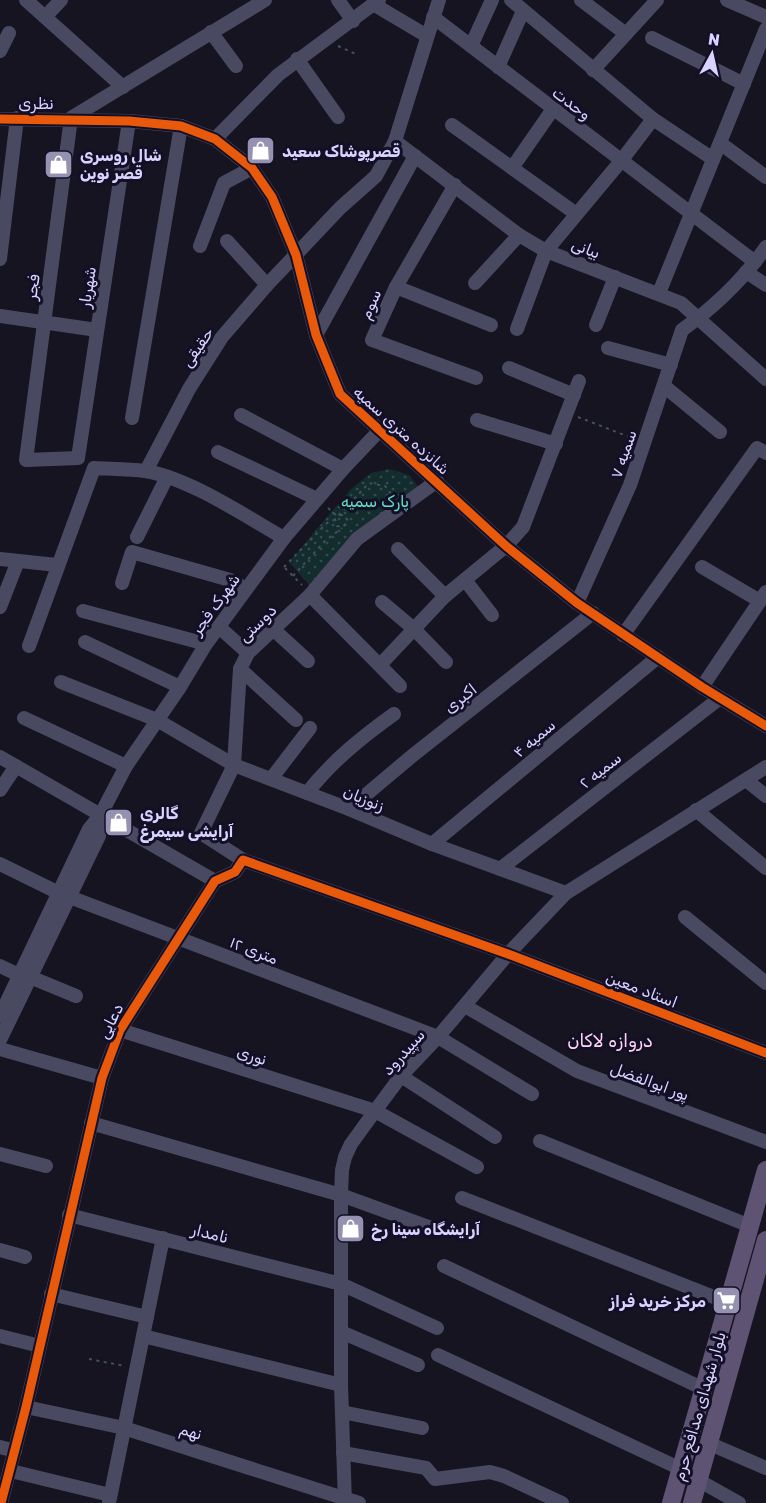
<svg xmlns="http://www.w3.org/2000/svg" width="766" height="1503" viewBox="0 0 766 1503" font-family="Rubik,Cairo,sans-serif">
<defs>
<pattern id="park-dots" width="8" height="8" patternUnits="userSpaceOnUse" patternTransform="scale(1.5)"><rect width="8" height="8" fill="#132c2d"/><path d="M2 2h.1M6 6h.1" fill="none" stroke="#354a4c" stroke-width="1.8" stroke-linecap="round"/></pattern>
</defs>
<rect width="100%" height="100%" fill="#161421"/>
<path fill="url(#park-dots)" d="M390 469 409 475 421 490 312 588 289 562 351 489 371 473Z"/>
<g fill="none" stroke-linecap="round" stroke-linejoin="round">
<g stroke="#44505f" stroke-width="2" stroke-dasharray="3 4.5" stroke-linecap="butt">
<path d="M338 46 356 54"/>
<path d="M578 417 632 438"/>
<path d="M328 508 337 516"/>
<path d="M340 515H344L348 521 343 527 337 526 335 519 369 483 385 486 394 498"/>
<path d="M284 567 327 523 334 520"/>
<path d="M285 568 302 585"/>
<path d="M293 576 325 541 342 528"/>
<path d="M89 1359 125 1366"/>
</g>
<g stroke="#4a4962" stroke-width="14">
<path d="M26 0 123 87"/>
<path d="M338 0 353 21"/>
<path d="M511 0 653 119 713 159"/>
<path d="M581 0 626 34"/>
<path d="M727 0 766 17"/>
<path d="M373 4 427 36"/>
<path d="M45 17 61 0"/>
<path d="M433 17 755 262"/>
<path d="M211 32 236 66"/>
<path d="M652 38 744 84"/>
<path d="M471 46 492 0"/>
<path d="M0 51 9 33"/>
<path d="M297 59 338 117"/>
<path d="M498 67 523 11"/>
<path d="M593 70 657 0"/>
<path d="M71 118 26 460 78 458 129 121"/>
<path d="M71 118 265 0"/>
<path d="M0 119 129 121 181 126 215 139 252 168 272 197 296 255 316 335 340 394 506 546 577 603 702 687 766 726"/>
<path d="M452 125 575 213"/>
<path d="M215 139 278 75 379 0"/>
<path d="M395 141 519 235 546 251 681 303 766 379"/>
<path d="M720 143 766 177"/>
<path d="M512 168 553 109"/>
<path d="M455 185 396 287 372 340 476 378"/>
<path d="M227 241 267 285"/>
<path d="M200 246 224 183 252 168"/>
<path d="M0 259 17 118"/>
<path d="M746 272 766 285"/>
<path d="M475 283 519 235"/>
<path d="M396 287 491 325"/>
<path d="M659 293 766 29"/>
<path d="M0 316 97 330"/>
<path d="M596 325 615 277"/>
<path d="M517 329 546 251 621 161 653 119"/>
<path d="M316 335 415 156"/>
<path d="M608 348 671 365"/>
<path d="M509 368 574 395"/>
<path d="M664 386 720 432"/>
<path d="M241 415 343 469"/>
<path d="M132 418 181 126"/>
<path d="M477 420 556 444"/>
<path d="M218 452 317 499"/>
<path d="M146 471 189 389 222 337 267 285 340 208 376 176 395 141 439 0"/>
<path d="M137 537 167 477"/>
<path d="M398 549 445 596"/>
<path d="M0 559 57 565"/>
<path d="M702 567 760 601"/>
<path d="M465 580 492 615"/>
<path d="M122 583 132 552 230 580 246 589"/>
<path d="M310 595 400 686"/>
<path d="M382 602 414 629 446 662"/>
<path d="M577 603 630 485 682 330C713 308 744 278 766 247"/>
<path d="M0 607 18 561"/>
<path d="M83 611 206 644"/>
<path d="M219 627 248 653"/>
<path d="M273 629 308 661"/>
<path d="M623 635 757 448 766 453"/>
<path d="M85 642 180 687"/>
<path d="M29 646 94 468C111 469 128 469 145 471 189 478 245 516 284 538"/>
<path d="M380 665 445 596 506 546 523 527 579 381"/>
<path d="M240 669 296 720"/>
<path d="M61 682 157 720 234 765 349 809 432 844 566 893"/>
<path d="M702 687 766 592"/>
<path d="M24 718 126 766"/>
<path d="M0 757 215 881"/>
<path d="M271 779 310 728"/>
<path d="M746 780 766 796"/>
<path d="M0 790 16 766"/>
<path d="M307 793C332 761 362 737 394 714"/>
<path d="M349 809 412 756 593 613"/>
<path d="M696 810 766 868"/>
<path d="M432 844 658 657"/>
<path d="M243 860 201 833 234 765 240 669 248 653 310 595 357 539 437 481"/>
<path d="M0 864 59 893 438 1037 532 1094"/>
<path d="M500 869 720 698"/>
<path d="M685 917 766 983"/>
<path d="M0 966 19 975"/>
<path d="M30 977 76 996"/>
<path d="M465 1006 577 1071 766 1142"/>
<path d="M0 1016 89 829 101 814 126 766 180 687 206 644 284 538 343 469 379 431"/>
<path d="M120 1030 375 1111 477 1167"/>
<path d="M0 1040 99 836 101 814"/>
<path d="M0 1049 102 1078"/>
<path d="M401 1076 495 1137"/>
<path d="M91 1123 341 1195 437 1230"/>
<path d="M540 1141 750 1226"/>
<path d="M0 1154 46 1166"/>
<path d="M462 1198 729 1303"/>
<path d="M69 1215 341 1284 437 1328"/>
<path d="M0 1250 25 1257"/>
<path d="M444 1266 704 1389"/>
<path d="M51 1294 147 1317"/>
<path d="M341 1332 418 1365"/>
<path d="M0 1336 40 1346"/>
<path d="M143 1336 341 1385"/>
<path d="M438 1355 681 1469"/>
<path d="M26 1407 124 1428 359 1503"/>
<path d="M342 1412 422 1428"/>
<path d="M708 1443 766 1468"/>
<path d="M0 1447 15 1451"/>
<path d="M343 1453 426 1468 435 1479 490 1472 504 1476 562 1503"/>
<path d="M11 1471 110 1495"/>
<path d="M698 1480 739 1503"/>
<path d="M1 1503 26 1407 102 1078 120 1030 215 881 235 872 243 860 508 954 766 1053"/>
<path d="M109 1503 163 1238"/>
<path d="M345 1503 341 1385V1195L342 1170 345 1157 351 1144 375 1111 401 1076 438 1037 508 954 566 893 766 767"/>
</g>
<g stroke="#5e5373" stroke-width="18">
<path d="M671 1503 766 1170"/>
<path d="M692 1503 766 1240"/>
</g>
<defs>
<g id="cycleway">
<path d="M0 119 129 121 181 126 215 139 252 168 272 197 296 255 316 335 340 394 506 546 577 603 702 687 766 726"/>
<path d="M1 1503 26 1407 102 1078 120 1030 215 881 235 872 243 860 508 954 766 1053"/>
</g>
</defs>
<use href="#cycleway" stroke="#130f26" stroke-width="13"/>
<use href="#cycleway" stroke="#e8590c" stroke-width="9"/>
</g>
<defs>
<symbol id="shop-square" viewBox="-11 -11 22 22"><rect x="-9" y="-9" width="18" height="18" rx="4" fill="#9591b1" stroke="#130f26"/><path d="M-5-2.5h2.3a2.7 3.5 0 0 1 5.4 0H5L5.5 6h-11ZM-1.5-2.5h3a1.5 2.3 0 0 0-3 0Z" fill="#fff"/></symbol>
<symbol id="supermarket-square" viewBox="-11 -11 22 22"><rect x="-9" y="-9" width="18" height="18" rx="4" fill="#9591b1" stroke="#130f26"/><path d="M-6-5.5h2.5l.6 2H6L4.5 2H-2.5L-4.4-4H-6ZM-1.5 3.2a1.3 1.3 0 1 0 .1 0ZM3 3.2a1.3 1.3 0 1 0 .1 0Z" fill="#fff"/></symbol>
</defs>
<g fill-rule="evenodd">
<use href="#shop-square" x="244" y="134" width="33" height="33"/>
<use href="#shop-square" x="42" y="148" width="33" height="33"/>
<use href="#shop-square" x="102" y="806" width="33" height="33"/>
<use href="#shop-square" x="334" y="1212" width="33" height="33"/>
<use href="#supermarket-square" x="710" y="1284" width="33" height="33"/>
</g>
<g text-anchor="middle" stroke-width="6" stroke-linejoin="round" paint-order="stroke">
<g font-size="16" fill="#d9d4ff" stroke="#130f26">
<text x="36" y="109">نظری</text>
<text transform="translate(572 103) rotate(37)" y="6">وحدت</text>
<text transform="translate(586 248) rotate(21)" y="6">بیانی</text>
<text transform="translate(32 287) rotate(-82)" y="6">فجر</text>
<text transform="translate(87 287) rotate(-81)" y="6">شهریار</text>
<text transform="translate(370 304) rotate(-66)" y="6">سوم</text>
<text transform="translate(197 347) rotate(-56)" y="6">حقیقی</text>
<text transform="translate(402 430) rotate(42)" y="6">شانزده متری سمیه</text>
<text transform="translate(623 454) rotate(-71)" y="6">سمیه ۷</text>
<text transform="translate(215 604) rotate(-54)" y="6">شهرک فجر</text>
<text transform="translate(257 623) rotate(-44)" y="6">دوستی</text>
<text transform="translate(460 698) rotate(-38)" y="6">اکبری</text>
<text transform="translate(534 738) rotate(-40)" y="6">سمیه ۴</text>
<text transform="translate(600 770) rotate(-38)" y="6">سمیه ۲</text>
<text transform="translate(364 798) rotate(22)" y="6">زنوزیان</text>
<text transform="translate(254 950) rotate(21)" y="6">۱۲ متری</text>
<text transform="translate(642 989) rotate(21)" y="6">استاد معین</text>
<text transform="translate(110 1021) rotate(-63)" y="6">دعایی</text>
<text transform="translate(403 1052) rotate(-48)" y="6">سپیدرود</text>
<text transform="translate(252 1055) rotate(18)" y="6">نوری</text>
<text transform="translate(650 1081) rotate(20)" y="6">پور ابوالفضل</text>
<text transform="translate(210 1233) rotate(14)" y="6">نامدار</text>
<text transform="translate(699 1406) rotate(-74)" y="6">بلوار شهدای مدافع حرم</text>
<text transform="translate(191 1431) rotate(17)" y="6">نهم</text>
</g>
<g font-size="16" font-weight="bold" fill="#d9d4ff" stroke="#130f26" text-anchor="start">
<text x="282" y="157">قصرپوشاک سعید</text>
<text x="80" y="161">شال روسری<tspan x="80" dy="18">قصر نوین</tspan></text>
<text x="140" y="819">گالری<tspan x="140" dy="18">آرایشی سیمرغ</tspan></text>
<text x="371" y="1235">آرایشگاه سینا رخ</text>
<text x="706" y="1307" text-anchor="end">مرکز خرید فراز</text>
</g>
<g font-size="16" fill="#5fe0c0" stroke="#130f26">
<text x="375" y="507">پارک سمیه</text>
</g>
<g font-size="18" fill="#ffd6f0" stroke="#130f26">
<text x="610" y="1047">دروازه لاکان</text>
</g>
</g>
<g transform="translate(712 54) rotate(8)" stroke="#130f26" stroke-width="4.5" paint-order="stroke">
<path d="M0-4.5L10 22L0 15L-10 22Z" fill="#d9d4ff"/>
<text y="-9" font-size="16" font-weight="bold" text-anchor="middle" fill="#d9d4ff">N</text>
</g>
</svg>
